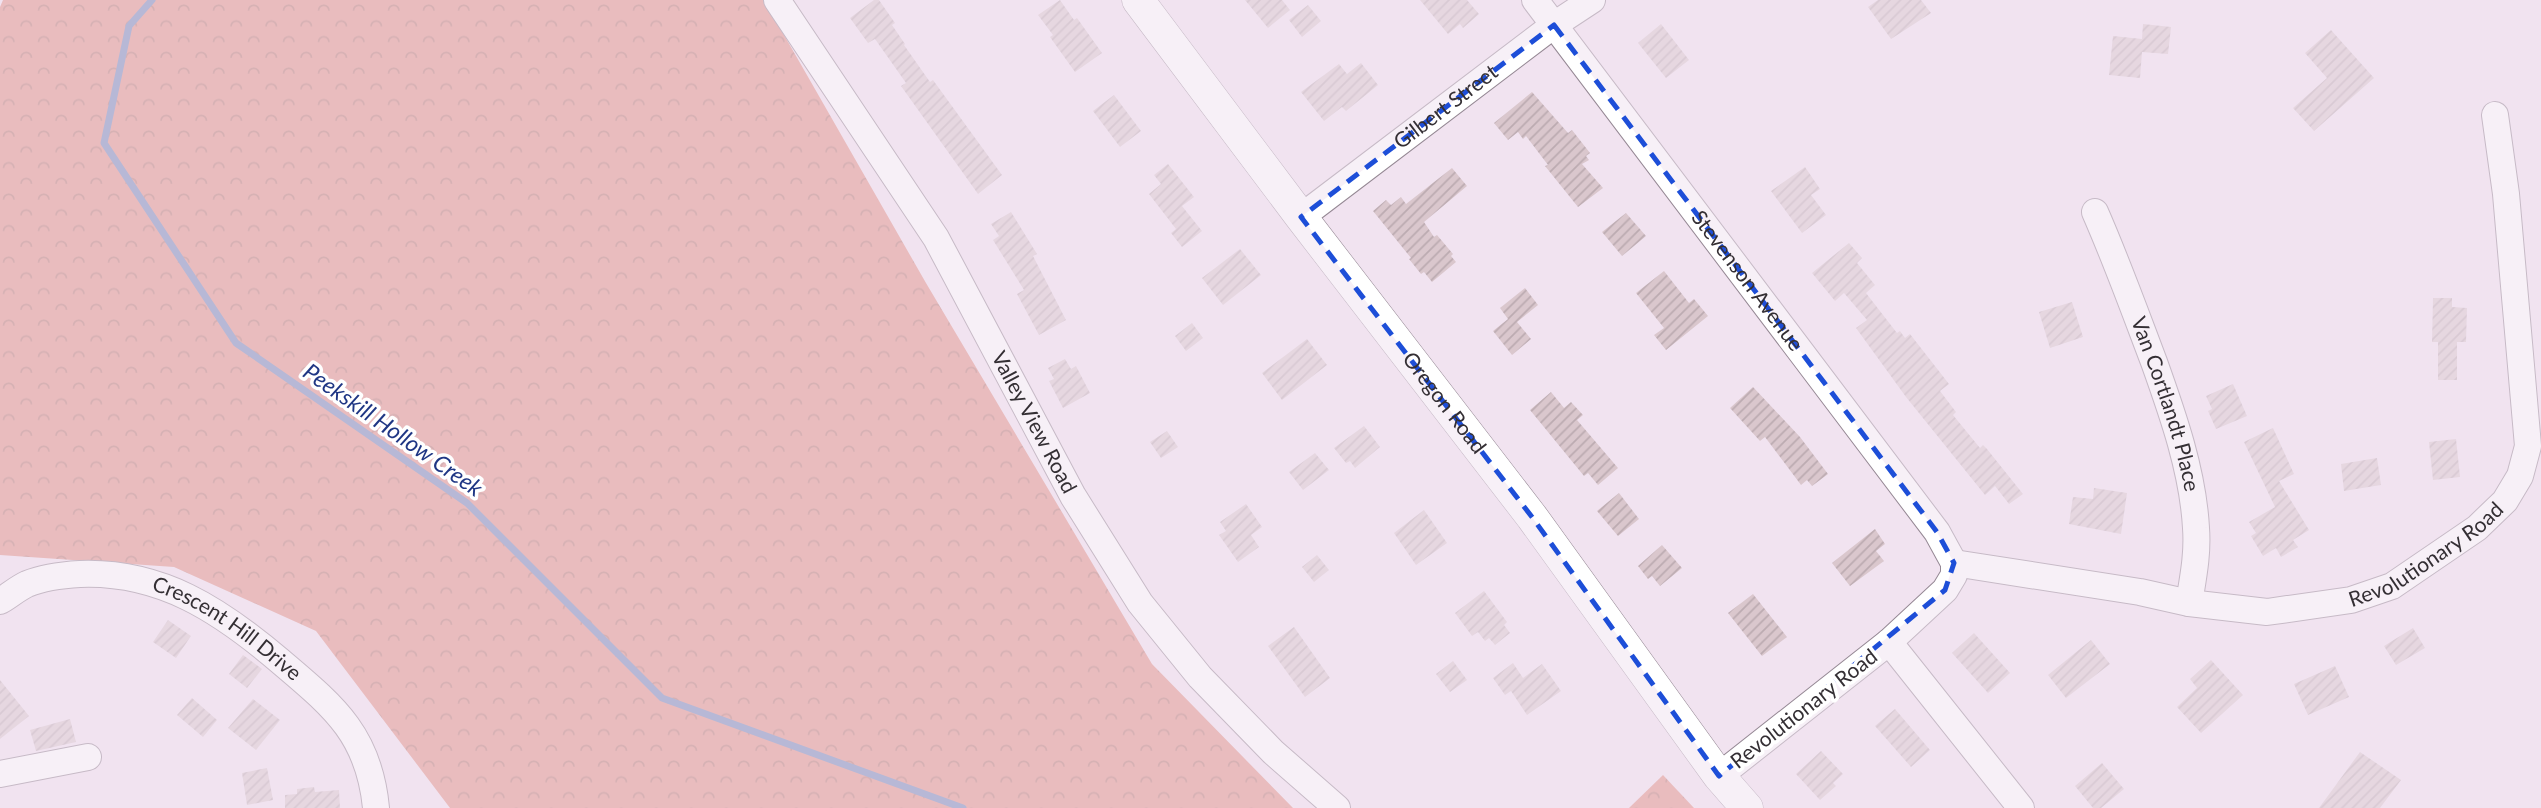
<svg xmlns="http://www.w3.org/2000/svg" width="2541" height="808" viewBox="0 0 2541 808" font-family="Lato,sans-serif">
<defs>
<pattern id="forest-crowns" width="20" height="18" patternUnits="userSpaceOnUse" patternTransform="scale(1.75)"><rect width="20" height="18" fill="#e08d82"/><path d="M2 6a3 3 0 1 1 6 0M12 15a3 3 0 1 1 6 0" fill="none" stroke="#b6746b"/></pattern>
<pattern id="building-hatch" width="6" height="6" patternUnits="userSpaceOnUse" patternTransform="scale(1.75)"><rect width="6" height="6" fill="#dac7cd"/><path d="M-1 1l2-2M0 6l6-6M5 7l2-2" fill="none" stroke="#bcabb1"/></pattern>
</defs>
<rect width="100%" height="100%" fill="#f1e3f0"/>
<g fill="url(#forest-crowns)">
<path d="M3 0H764L926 283 1152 664 1293 808H450L316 631 174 567 0 555V7Z"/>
<path d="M1663 775 1694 808H1629Z"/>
</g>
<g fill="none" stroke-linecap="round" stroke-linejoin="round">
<path stroke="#7284b5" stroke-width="7" d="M152 0 129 26 104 143 236 343 467 503 662 698 963 808"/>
</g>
<g fill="url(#building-hatch)">
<path d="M874 0H879L895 23 892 25 905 44 904 45 930 82 933 80 1002 175 978 194 901 86 906 83 875 39 868 43 850 18Z"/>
<path d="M1060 0 1074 20 1077 18 1102 53 1075 72 1050 37 1053 35 1038 15Z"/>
<path d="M1245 0H1282L1290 10 1268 28Z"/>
<path d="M1420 0H1467L1479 14 1463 28 1460 24 1448 34Z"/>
<path d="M1878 0H1921L1931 13 1891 39 1868 7Z"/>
<path d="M1308 5 1321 21 1302 37 1289 20Z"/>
<path d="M1661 24 1689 60 1666 78 1638 43Z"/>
<path d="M2143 24 2171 27 2168 54 2142 52 2140 78 2109 75 2113 36 2142 39Z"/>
<path d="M2331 30 2374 78 2314 131 2293 108 2327 78 2305 53Z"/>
<path d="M1361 63 1378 85 1346 111 1342 107 1324 121 1301 92 1339 64 1347 74Z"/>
<path d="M1532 92 1568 133 1572 130 1590 153 1586 156 1589 160 1582 164 1603 188 1578 207 1545 166 1548 165 1526 136 1523 139 1518 132 1508 140 1494 123Z"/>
<path d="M1114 95 1141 131 1120 147 1093 111Z"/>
<path d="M1168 164 1194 197 1182 206 1202 231 1182 247 1171 233 1176 229 1149 194 1161 184 1154 175Z"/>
<path d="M1805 167 1820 189 1811 195 1826 215 1802 233 1771 191Z"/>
<path d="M1452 168 1467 186 1424 222 1434 237 1437 235 1453 254 1451 256 1456 262 1432 282 1424 272 1421 274 1409 259 1411 258 1373 211 1386 200 1391 205 1401 197 1406 204Z"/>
<path d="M1011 212 1037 254 1033 256 1066 320 1039 335 1017 294 1024 290 993 240 999 236 991 224Z"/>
<path d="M1626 213 1646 236 1622 256 1602 232Z"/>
<path d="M1849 243 1862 258 1857 263 1875 285 1866 293 1897 333 1900 331 1905 338 1910 334 1949 384 1940 391 1956 412 1953 415 1980 448 1983 445 1987 449 2023 494 2009 504 1995 486 1985 495 1906 397 1856 328 1867 320 1844 293 1835 301 1812 273Z"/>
<path d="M1240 249 1261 275 1223 305 1202 278Z"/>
<path d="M1664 271 1689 303 1694 299 1708 316 1666 350 1654 335 1664 328 1636 293Z"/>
<path d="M1525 288 1538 305 1517 322 1531 339 1512 355 1493 331 1508 319 1500 308Z"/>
<path d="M2433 298H2452V307L2467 308 2466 342H2457V380H2438V342H2432Z"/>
<path d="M2072 302 2083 337 2050 348 2039 312Z"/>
<path d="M1192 323 1203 338 1186 351 1175 336Z"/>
<path d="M1307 339 1327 365 1282 400 1262 373Z"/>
<path d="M1065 359 1071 369 1076 366 1090 393 1063 408 1049 381 1054 379 1048 368Z"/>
<path d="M2233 384 2247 416 2216 429 2208 411 2212 409 2206 396Z"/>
<path d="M1753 387 1800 437 1828 474 1812 486 1807 480 1801 485 1765 437 1760 441 1730 408Z"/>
<path d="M1551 392 1564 408 1571 402 1583 415 1577 420 1618 468 1598 485 1588 473 1584 476 1530 410Z"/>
<path d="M1364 426 1380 447 1355 468 1350 461 1346 463 1334 448Z"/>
<path d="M2273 428 2294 474 2279 481 2309 530 2293 540 2298 547 2281 557 2276 548 2263 556 2251 536 2256 533 2249 522 2275 507 2244 442Z"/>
<path d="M1167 431 1178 447 1161 458 1150 442Z"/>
<path d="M2456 439 2460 477 2433 480 2429 442Z"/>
<path d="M1315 453 1329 470 1303 490 1289 472Z"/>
<path d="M2377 458 2381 485 2344 491 2341 464Z"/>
<path d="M2094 488 2127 493 2121 534 2069 524 2073 497 2093 499Z"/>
<path d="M1619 493 1639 519 1618 536 1597 511Z"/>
<path d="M1246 504 1262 527 1251 535 1259 547 1238 562 1219 535 1226 531 1220 522Z"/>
<path d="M1424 510 1447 543 1416 565 1394 533Z"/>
<path d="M1875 529 1885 544 1876 551 1884 561 1850 586 1832 563Z"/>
<path d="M1662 545 1682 568 1660 586 1652 576 1648 579 1638 566Z"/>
<path d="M1317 555 1329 570 1314 582 1302 567Z"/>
<path d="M1484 591 1507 622 1504 625 1510 633 1495 645 1489 638 1485 641 1478 632 1472 636 1455 613Z"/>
<path d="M1753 594 1787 637 1762 656 1728 613Z"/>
<path d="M168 620 191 636 176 658 153 642Z"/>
<path d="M1294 627 1330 678 1305 697 1268 646Z"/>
<path d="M2413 628 2425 648 2396 665 2384 646Z"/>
<path d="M1974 633 2010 673 1988 693 1952 653Z"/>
<path d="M2091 640 2110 664 2066 698 2048 675Z"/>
<path d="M243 655 262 669 247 688 229 674Z"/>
<path d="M2211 660 2243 695 2201 733 2177 707 2197 688 2190 679Z"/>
<path d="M1453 661 1467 680 1450 692 1436 674Z"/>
<path d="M1513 663 1523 678 1542 664 1561 691 1527 715 1511 691 1505 695 1493 678Z"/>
<path d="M2335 666 2349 697 2308 715 2294 684Z"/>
<path d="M0 680 29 716 0 739Z"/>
<path d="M192 698 217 720 203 737 177 715Z"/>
<path d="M253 699 280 720 256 750 228 728Z"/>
<path d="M1895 709 1930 750 1911 767 1875 726Z"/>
<path d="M70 719 76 742 36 751 30 730Z"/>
<path d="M1821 751 1843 774 1833 783 1836 786 1820 800 1796 774Z"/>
<path d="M2360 752 2401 780 2380 808H2319Z"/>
<path d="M2102 763 2124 789 2101 808H2093L2075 786Z"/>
<path d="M267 768 273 800 247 805 242 773Z"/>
<path d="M314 787 315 792 339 790 340 808H285V795L297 794V789Z"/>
</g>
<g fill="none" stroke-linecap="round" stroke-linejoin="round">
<defs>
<g id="minor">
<path id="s1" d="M777 0 936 238 1073 496 1140 603 1200 677 1273 752 1337 808"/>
<path id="s2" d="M1535 0 1937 532 1954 563V575L1945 590 1889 642 1719 776"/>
<path id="s3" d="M2095 212C2117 262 2135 312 2154 362 2173 415 2193 472 2196 528 2198 554 2193 578 2189 603"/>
<path id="s4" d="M1301 217 1554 25 1592 0"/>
<path id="s5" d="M1954 563 2140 592 2189 603 2267 612 2351 600 2392 586 2477 528 2505 501 2520 476 2528 446 2506 194 2495 115"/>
<path id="s6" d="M0 601C9 596 18 588 27 584 44 577 62 575 80 574 161 571 220 610 280 661 333 706 369 734 376 808"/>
<path d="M1889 642 2021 808"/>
<path d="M0 774 88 757"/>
</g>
<g id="tertiary">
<path id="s7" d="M1138 0 1301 217 1532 517 1719 776 1747 808"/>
</g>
</defs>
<use href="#minor" stroke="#958894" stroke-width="28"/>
<use href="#tertiary" stroke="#958894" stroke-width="33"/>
<use href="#minor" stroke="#fff" stroke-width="26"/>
<use href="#tertiary" stroke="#fff" stroke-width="32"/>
</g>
<path d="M0 0H2541V808H0ZM1554 25 1937 532 1954 563 1945 590 1719 776 1532 517 1301 217Z" fill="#f1e3f0" fill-opacity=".55" fill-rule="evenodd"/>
<path fill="none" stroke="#1d4ed8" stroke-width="5" stroke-dasharray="14 9" stroke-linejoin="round" d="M1554 25 1937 532 1954 563 1945 590 1719 776 1532 517 1301 217Z"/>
<g text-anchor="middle" stroke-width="7" stroke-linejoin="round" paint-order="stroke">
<g font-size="21" fill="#342f34" stroke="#fff">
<text dy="7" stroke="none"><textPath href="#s4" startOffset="182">Gilbert Street</textPath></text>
<text dy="7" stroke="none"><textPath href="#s2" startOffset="352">Stevenson Avenue</textPath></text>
<text dy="7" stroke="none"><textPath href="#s7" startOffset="506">Oregon Road</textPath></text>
<text dy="7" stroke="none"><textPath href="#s3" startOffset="205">Van Cortlandt Place</textPath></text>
<text dy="7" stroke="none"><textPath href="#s1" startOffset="495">Valley View Road</textPath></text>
<text dy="7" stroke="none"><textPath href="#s5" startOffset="490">Revolutionary Road</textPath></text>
<text dy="7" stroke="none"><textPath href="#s6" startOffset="247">Crescent Hill Drive</textPath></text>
<text transform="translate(1804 709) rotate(-38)" y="7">Revolutionary Road</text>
</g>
<g font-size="23" font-style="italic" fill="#1f3684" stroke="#fff">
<text transform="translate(393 430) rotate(35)" y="8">Peekskill Hollow Creek</text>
</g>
</g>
</svg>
